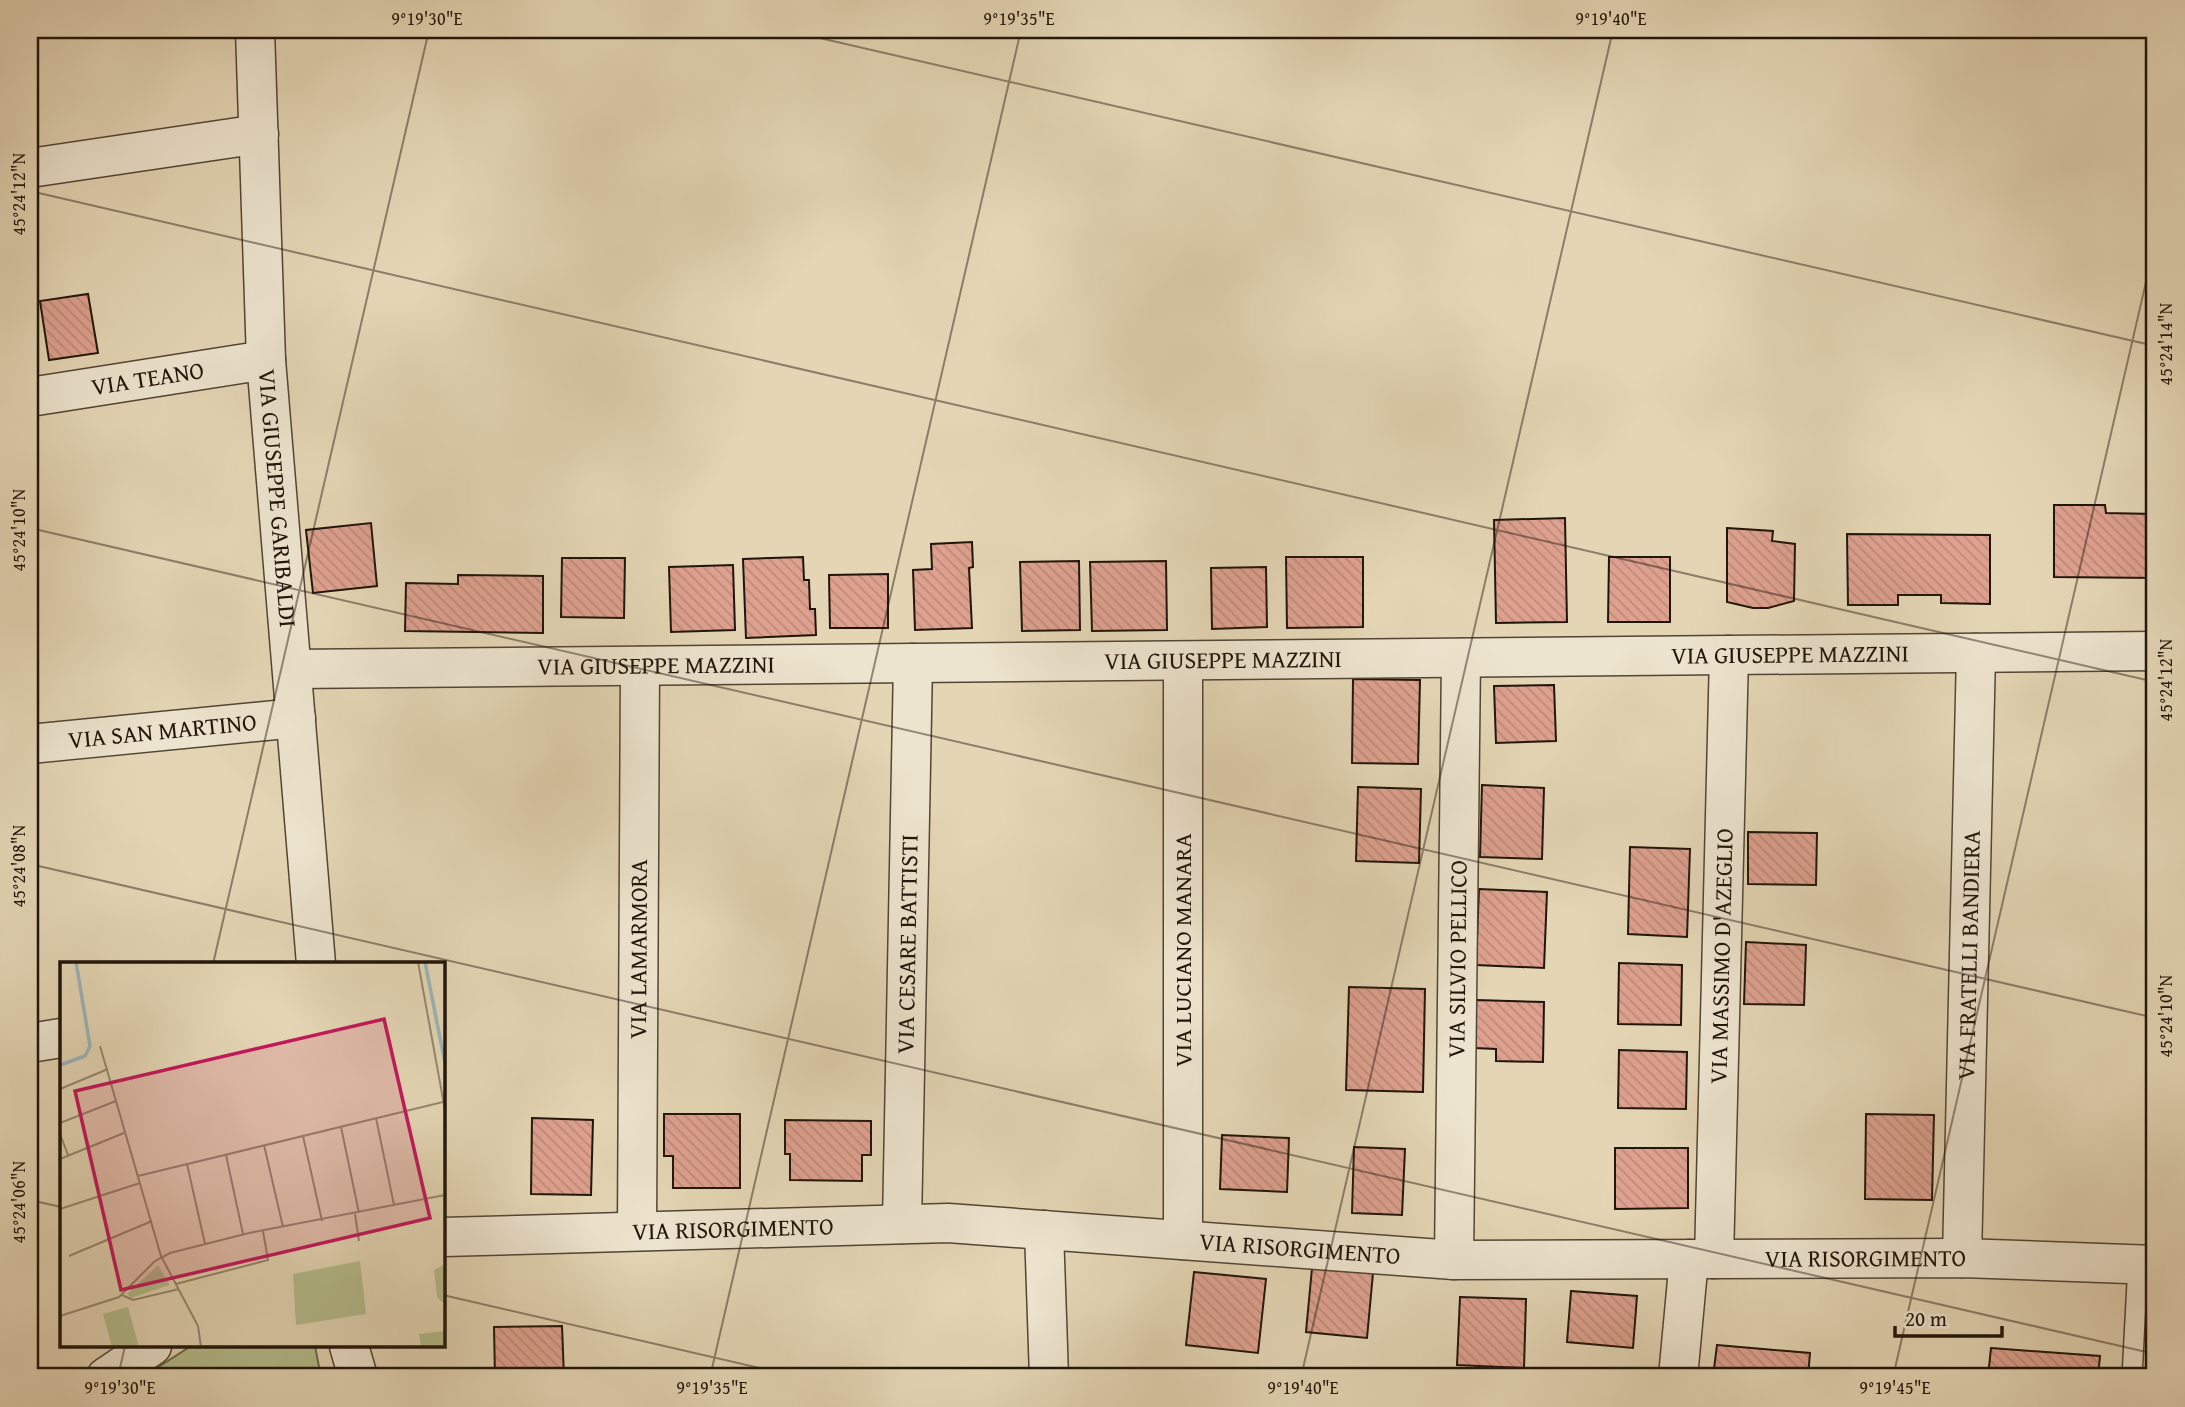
<svg xmlns="http://www.w3.org/2000/svg" width="2185" height="1407" viewBox="0 0 2185 1407" font-family="'Gentium Book Plus',serif">
<defs>
<pattern id="building-back-hatch" width="6" height="6" patternUnits="userSpaceOnUse" patternTransform="scale(1.75)"><rect width="6" height="6" fill="#dea18f"/><path d="M-1 5l2 2M0 0l6 6M5-1l2 2" fill="none" stroke="#be8a7a"/></pattern>
</defs>
<rect width="100%" height="100%" fill="#e4d6b5"/>
<filter id="stains"><feTurbulence type="fractalNoise" baseFrequency=".00286" numOctaves="4"/><feColorMatrix values="0 0 0 0 .2 0 0 0 0 .09 0 0 0 0 .02 0 0 0 .5 -.17"/></filter>
<radialGradient id="worn" r=".72"><stop offset=".6" stop-color="#630" stop-opacity="0"/><stop offset="1" stop-color="#630" stop-opacity=".3"/></radialGradient>
<path fill="#b5bd8d" stroke="#6b694c" stroke-width="2" d="M191 1346H315L321 1377H143Z"/>
<g fill="url(#building-back-hatch)" stroke="#21150a" stroke-width="2">
<path d="M88 294 98 353 49 360 40 301Z"/>
<path d="M2054 505H2105L2106 513 2155 514V578L2054 577Z"/>
<path d="M1565 518 1567 622 1496 623 1494 520Z"/>
<path d="M371 523 377 586 313 593 306 530Z"/>
<path d="M1727 528 1773 531 1772 541 1795 544 1794 601 1768 608H1753L1727 602Z"/>
<path d="M1847 534 1990 535V604L1941 603V595H1898V605H1848Z"/>
<path d="M972 542 973 567 969 568 972 628 915 630 913 570 932 569 931 544Z"/>
<path d="M803 557 804 580H809L810 609H815L816 635 746 638 743 559Z"/>
<path d="M1286 557H1363V627L1287 628Z"/>
<path d="M1609 557H1670V622H1608Z"/>
<path d="M562 558H625L624 618 561 617Z"/>
<path d="M1079 561 1080 630 1022 631 1020 562Z"/>
<path d="M1166 561 1167 630 1092 631 1090 562Z"/>
<path d="M733 565 735 630 671 632 669 567Z"/>
<path d="M1266 567 1267 627 1212 629 1211 568Z"/>
<path d="M888 574V628H830L829 575Z"/>
<path d="M458 575 543 576V633L405 631 406 583 458 584Z"/>
<path d="M1353 679 1420 680 1418 764 1352 763Z"/>
<path d="M1554 685 1556 741 1496 743 1494 686Z"/>
<path d="M1482 785 1544 788 1542 859 1480 857Z"/>
<path d="M1358 787 1421 789 1419 863 1356 861Z"/>
<path d="M1748 832 1817 833 1816 885 1748 884Z"/>
<path d="M1630 847 1690 849 1687 937 1628 934Z"/>
<path d="M1479 889 1547 892 1544 968 1476 965Z"/>
<path d="M1746 942 1806 945 1804 1005 1744 1004Z"/>
<path d="M1619 963 1682 965 1681 1025 1618 1024Z"/>
<path d="M1349 987 1425 989 1423 1092 1346 1090Z"/>
<path d="M1476 1000 1544 1002 1543 1062 1496 1061V1049L1475 1048Z"/>
<path d="M1619 1050 1687 1052 1686 1109 1618 1108Z"/>
<path d="M664 1114H740V1188H673V1156H664Z"/>
<path d="M1866 1114 1934 1115 1932 1200 1865 1199Z"/>
<path d="M532 1118 593 1120 591 1195 531 1194Z"/>
<path d="M785 1120 871 1121V1155H862V1181L790 1180V1154H785Z"/>
<path d="M1222 1135 1289 1138 1287 1192 1220 1189Z"/>
<path d="M1354 1147 1405 1149 1402 1215 1352 1213Z"/>
<path d="M1615 1148H1688V1208L1615 1209Z"/>
<path d="M1312 1268 1373 1273 1367 1338 1306 1332Z"/>
<path d="M1194 1272 1266 1279 1258 1353 1186 1345Z"/>
<path d="M1571 1291 1637 1296 1633 1348 1567 1342Z"/>
<path d="M1460 1297 1526 1299 1524 1368 1457 1365Z"/>
<path d="M562 1326 564 1377H495L494 1327Z"/>
<path d="M1717 1345 1810 1353 1808 1377H1713Z"/>
<path d="M1991 1348 2100 1356 2098 1377H1988Z"/>
</g>
<g fill="none" stroke-linecap="round" stroke-linejoin="round">
<defs>
<path id="service" d="M2132 1377 2138 1264"/>
<g id="minor">
<path id="s1" d="M255 30 266 360 316 964"/>
<path d="M30 168 259 134"/>
<path id="s2" d="M30 397 266 360"/>
<path d="M1183 661V1240"/>
<path id="s3" d="M292 669 2155 651"/>
<path id="s4" d="M30 744 296 718"/>
<path d="M30 1043 61 1038"/>
<path id="s5" d="M902 1224 913 663"/>
<path d="M1044 1230 1049 1377"/>
<path id="s6" d="M637 1231 640 666"/>
<path id="s7" d="M443 1237 948 1223 1454 1260 1962 1258 2155 1265"/>
<path id="s8" d="M1962 1258 1976 653"/>
<path id="s9" d="M1714 1259 1729 655"/>
<path id="s10" d="M1454 1260 1461 658"/>
<path d="M349 1346 358 1377"/>
<path d="M106 1377 152 1346"/>
<path d="M1678 1377 1689 1259"/>
</g>
</defs>
<use href="#service" stroke="#524535" stroke-width="22"/>
<use href="#minor" stroke="#524535" stroke-width="41"/>
<use href="#service" stroke="#ede4cf" stroke-width="19"/>
<use href="#minor" stroke="#ede4cf" stroke-width="38"/>
</g>
<path fill="none" stroke="#21150a" stroke-width="2" stroke-opacity="0.45" d="M785 30 2155 346M30 191 2155 682M30 528 2155 1018M30 864 2155 1354M213 964 429 30M30 1200 61 1207M443 1295 799 1377M118 1377 125 1346M710 1377 1021 30M1301 1377 1613 30M1893 1377 2155 243"/>
<g text-anchor="middle" stroke-width="5" stroke-linejoin="round" paint-order="stroke">
<g font-size="24" fill="#21150a" stroke="#ede4cf">
<text dy="8" stroke="none"><textPath href="#s2" startOffset="119">VIA TEANO</textPath></text>
<text dy="8" stroke="none"><textPath href="#s1" startOffset="469">VIA GIUSEPPE GARIBALDI</textPath></text>
<text dy="8" stroke="none"><textPath href="#s3" startOffset="1498">VIA GIUSEPPE MAZZINI</textPath></text>
<text dy="8" stroke="none"><textPath href="#s3" startOffset="931">VIA GIUSEPPE MAZZINI</textPath></text>
<text dy="8" stroke="none"><textPath href="#s3" startOffset="364">VIA GIUSEPPE MAZZINI</textPath></text>
<text dy="8" stroke="none"><textPath href="#s4" startOffset="133">VIA SAN MARTINO</textPath></text>
<text dy="8" stroke="none"><textPath href="#s5" startOffset="280">VIA CESARE BATTISTI</textPath></text>
<text dy="8" stroke="none"><textPath href="#s6" startOffset="282">VIA LAMARMORA</textPath></text>
<text transform="translate(1183 950) rotate(-90)" y="8">VIA LUCIANO MANARA</text>
<text dy="8" stroke="none"><textPath href="#s8" startOffset="303">VIA FRATELLI BANDIERA</textPath></text>
<text dy="8" stroke="none"><textPath href="#s9" startOffset="303">VIA MASSIMO D'AZEGLIO</textPath></text>
<text dy="8" stroke="none"><textPath href="#s10" startOffset="301">VIA SILVIO PELLICO</textPath></text>
<text dy="8" stroke="none"><textPath href="#s7" startOffset="290">VIA RISORGIMENTO</textPath></text>
<text dy="8" stroke="none"><textPath href="#s7" startOffset="858">VIA RISORGIMENTO</textPath></text>
<text dy="8" stroke="none"><textPath href="#s7" startOffset="1424">VIA RISORGIMENTO</textPath></text>
</g>
</g>
<g transform="translate(60 962)">
<rect width="385" height="385" fill="#e4d6b5"/>
<path d="M300 299 306 352 236 363 233 312ZM385 369V385H361L359 372Z" fill="#b5bd8d"/>
<path d="M385 302V340H382L377 335 374 308ZM98 303 110 323 71 336 67 332ZM68 345 79 385H52L43 352Z" fill="#b5bd8d"/>
<path fill="none" stroke="#9bb6b9" stroke-width="3.5" d="M365 0 385 101M0 103 25 94 30 84 16 0"/>
<path fill="none" stroke="#968971" stroke-width="2" d="M358 0 385 148M40 84 101 294 138 364 141 385M0 127 48 107M316 156 334 243M0 161 56 139M281 165 299 251M0 172 8 193M243 174 262 259M204 183 223 265M166 193 183 272M0 197 64 171M127 202 145 282M78 214 383 140M0 247 80 221M295 252 299 279M9 294 92 259M116 322 208 298 203 269M62 333 73 338 119 327M0 354 59 335 95 299 110 291 189 271 385 233"/>
<path fill="#c2185b" fill-opacity="0.15" stroke="#c2185b" stroke-width="3.5" d="M324 57 370 256 61 328 15 129Z"/>
<rect width="385" height="385" fill="none" stroke="#21150a" stroke-width="3.5"/>
</g>
<rect width="2185" height="1407" fill="none" stroke="#e4d6b5" stroke-width="77"/>
<path d="M1895 1326v10h107v-10" fill="none" stroke="#21150a" stroke-width="3.5"/>
<text x="1905" y="1326" font-size="21" fill="#21150a" stroke="#ede4cf" stroke-width="5" paint-order="stroke">20 m</text>
<rect x="38" y="38" width="2108" height="1330" fill="none" stroke="#21150a" stroke-width="2.5"/>
<g font-size="18" text-anchor="middle" fill="#21150a">
<text x="427" y="25">9°19'30"E</text>
<text x="1019" y="25">9°19'35"E</text>
<text x="1611" y="25">9°19'40"E</text>
<text transform="translate(19 194) rotate(-90)" y="6">45°24'12"N</text>
<text transform="translate(2166 344) rotate(-90)" y="6">45°24'14"N</text>
<text transform="translate(19 530) rotate(-90)" y="6">45°24'10"N</text>
<text transform="translate(2166 680) rotate(-90)" y="6">45°24'12"N</text>
<text transform="translate(19 866) rotate(-90)" y="6">45°24'08"N</text>
<text transform="translate(2166 1016) rotate(-90)" y="6">45°24'10"N</text>
<text transform="translate(19 1202) rotate(-90)" y="6">45°24'06"N</text>
<text x="120" y="1394">9°19'30"E</text>
<text x="712" y="1394">9°19'35"E</text>
<text x="1303" y="1394">9°19'40"E</text>
<text x="1895" y="1394">9°19'45"E</text>
</g>
<rect width="100%" height="100%" filter="url(#stains)"/>
<rect width="100%" height="100%" fill="url(#worn)"/>
</svg>
